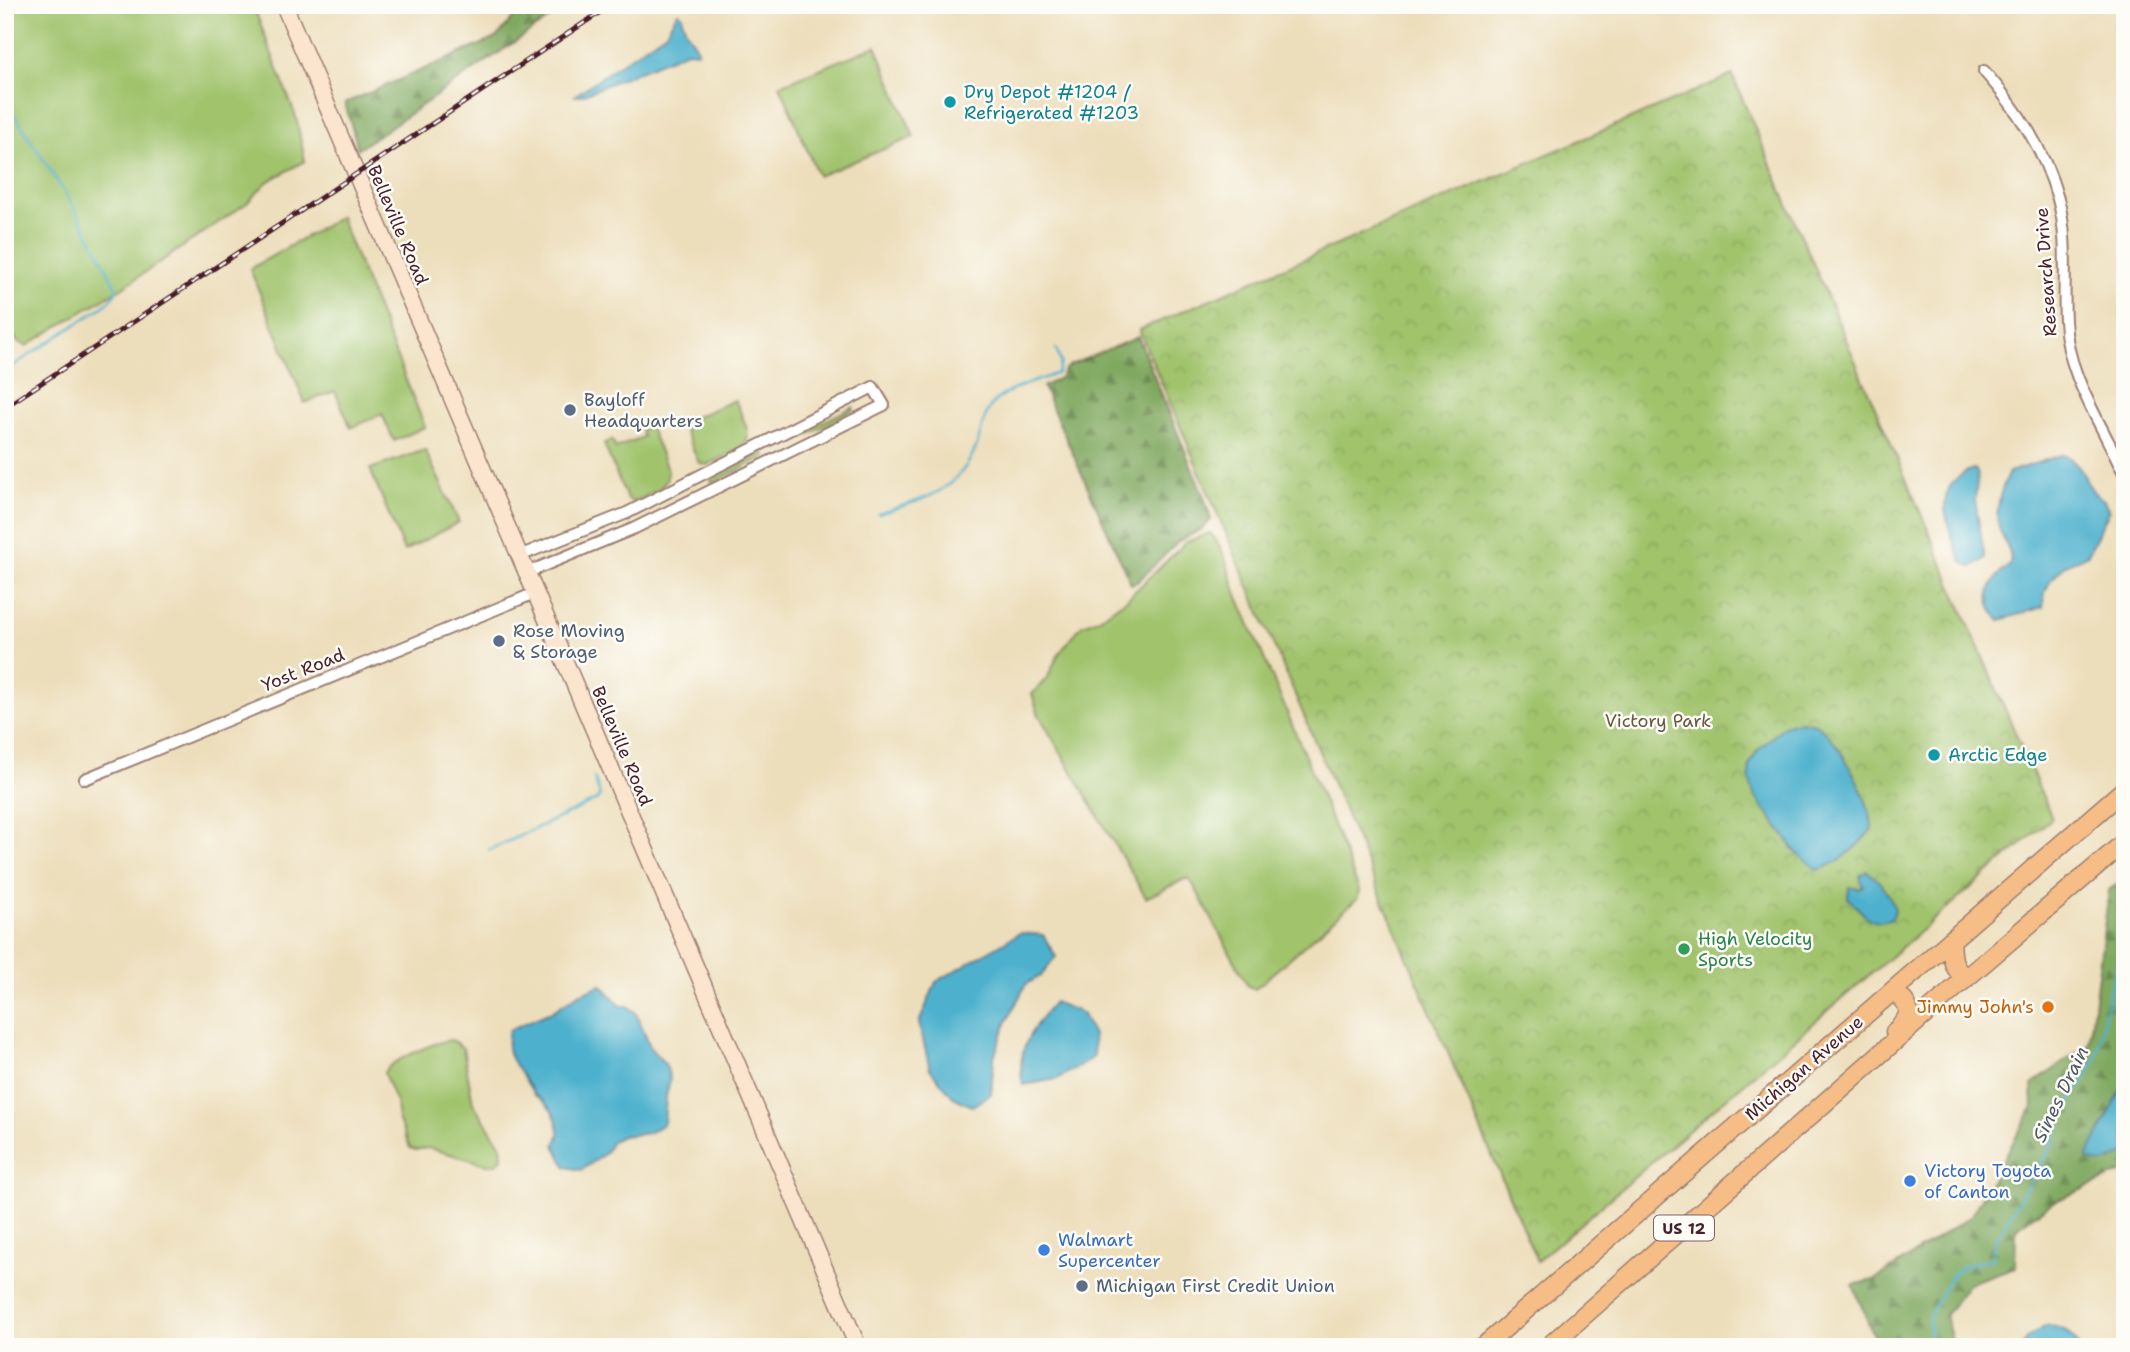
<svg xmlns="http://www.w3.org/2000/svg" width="2130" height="1352" viewBox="0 0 2130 1352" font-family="'Shantell Sans',sans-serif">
<defs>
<pattern id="forest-firs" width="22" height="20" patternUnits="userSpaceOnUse" patternTransform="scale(1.75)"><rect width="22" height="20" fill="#80a960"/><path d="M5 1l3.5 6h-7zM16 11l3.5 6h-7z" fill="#6b894f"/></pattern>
<pattern id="park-crowns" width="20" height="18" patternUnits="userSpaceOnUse" patternTransform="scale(1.75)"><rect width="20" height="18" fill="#a0c36c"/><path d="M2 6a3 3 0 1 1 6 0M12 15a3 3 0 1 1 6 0" fill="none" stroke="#8ba75e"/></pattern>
</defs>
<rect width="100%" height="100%" fill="#fdfcf7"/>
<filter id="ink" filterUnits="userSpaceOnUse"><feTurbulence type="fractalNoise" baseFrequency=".0143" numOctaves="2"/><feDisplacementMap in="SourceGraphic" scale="14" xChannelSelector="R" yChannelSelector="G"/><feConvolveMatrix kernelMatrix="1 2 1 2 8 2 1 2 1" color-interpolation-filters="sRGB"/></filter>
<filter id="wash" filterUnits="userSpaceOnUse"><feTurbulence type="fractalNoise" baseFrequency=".00686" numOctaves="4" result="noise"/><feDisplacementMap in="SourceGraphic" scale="28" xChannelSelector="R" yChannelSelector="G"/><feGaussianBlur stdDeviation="1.57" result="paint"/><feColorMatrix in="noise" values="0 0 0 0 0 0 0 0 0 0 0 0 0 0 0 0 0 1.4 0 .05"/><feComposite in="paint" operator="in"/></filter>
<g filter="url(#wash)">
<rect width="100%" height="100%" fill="#eddebb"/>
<g fill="#a0c36c" stroke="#75714c" stroke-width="2">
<path d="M5 5H253L296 117 305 161 267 182 247 203 128 284 26 346 17 341 5 323Z"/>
<path d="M876 46 914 137 818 176 780 85Z"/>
<path d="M340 217 425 427 394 441 382 414 351 428 335 391 305 403 250 269Z"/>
<path d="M735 400C757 448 752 443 707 465L699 463 681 423Z"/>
<path d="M853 407 854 409 840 419 793 442 790 438Z"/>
<path d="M649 426 668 471C668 490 648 495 633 502L627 499 604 444 612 440 616 448 643 437 641 430Z"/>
<path d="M425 450 459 522 404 551 370 469Z"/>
<path d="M763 452 766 456 713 483 710 478Z"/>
<path d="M1210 533C1227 550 1230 580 1240 602 1281 697 1321 793 1359 890L1358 898 1255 989 1248 986 1193 884 1187 878 1146 898 1039 715 1032 694 1048 677 1058 655 1082 625 1098 619 1127 599 1186 542Z"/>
<path d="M452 1040 463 1048 473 1103 501 1146 502 1158 496 1164 490 1165 428 1148 415 1150 410 1148 398 1119 396 1103 384 1073C389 1061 437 1041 452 1040Z"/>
</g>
<g fill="url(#forest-firs)" stroke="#656446" stroke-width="2">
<path d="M524 5H569L358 149 345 103 496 38Z"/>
<path d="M1138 337 1204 497 1211 520 1202 529 1179 541 1137 582 1131 584 1043 387 1061 377 1065 369 1070 365Z"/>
<path d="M2125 877V1171L2053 1202 2016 1228 2015 1267 1969 1283 1945 1316 1952 1340 1949 1347H1878L1853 1285 1874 1280 1971 1216 2033 1107 2032 1085 2089 1044 2109 890Z"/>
</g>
<path fill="url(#park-crowns)" stroke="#75714c" stroke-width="2" d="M1732 75 2052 818 1537 1261 1139 330Z"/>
<g fill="#4eb1cd" stroke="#4c687c" stroke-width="2">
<path d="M678 12 682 15C682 29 692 38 698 49L697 52 687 51 582 95 574 96 666 32Z"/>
<path d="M2061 455C2085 458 2084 492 2104 500L2109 511 2088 554 2064 566 2050 581 2045 592 2043 607 2000 620C1980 601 1991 578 2010 565 2013 548 2003 543 1999 527 1994 509 2002 488 2009 472Z"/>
<path d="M1975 469 1978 475 1975 500 1985 559 1971 567 1962 562C1952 537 1931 496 1960 476 1965 472 1968 470 1975 469Z"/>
<path d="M1801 721C1806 722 1813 723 1817 725 1840 740 1872 803 1872 829 1856 848 1841 863 1818 870L1797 853 1754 795 1750 781 1749 766 1757 751 1784 726Z"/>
<path d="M1867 871C1881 882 1890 893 1895 910L1892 919C1869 928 1864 913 1848 898L1849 887 1859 889 1863 886 1860 876Z"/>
<path d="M1020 933 1043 935 1056 957 1041 976 1026 984 1007 1021 994 1057 991 1094 972 1106 953 1097 930 1069 919 1023 936 982Z"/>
<path d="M601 985 621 1006H628L636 1013 651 1049 666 1065 670 1079 666 1097 664 1123 649 1133 622 1136 612 1141 605 1153 582 1170 566 1167 555 1145C556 1142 559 1138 559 1134 560 1120 547 1100 534 1095 522 1069 502 1061 509 1030L553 1011 579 994Z"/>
<path d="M1054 1002 1082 1013 1093 1035 1094 1057 1057 1079 1023 1085C1015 1050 1033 1027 1054 1002Z"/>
<path d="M2125 1082V1154C2112 1160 2099 1168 2087 1158Z"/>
<path d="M2046 1326C2063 1327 2071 1331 2079 1347H2022L2027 1338Z"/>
</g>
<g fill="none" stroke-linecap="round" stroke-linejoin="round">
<g stroke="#4eb1cd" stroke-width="2.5">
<path d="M5 100 70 201 98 250 117 290 110 301 101 308 5 371"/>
<path d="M878 514C922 499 957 494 976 447 982 432 983 414 994 402 1007 389 1040 380 1058 373L1061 363 1056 349"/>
<path d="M489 850 597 800 600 795 594 778"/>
<path d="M1930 1347 1929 1317 1950 1278 1961 1267 1992 1259 1994 1243 2052 1145 2062 1115 2096 1061 2110 989 2125 935"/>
</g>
</g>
</g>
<g filter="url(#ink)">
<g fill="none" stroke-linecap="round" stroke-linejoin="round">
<defs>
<g id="minor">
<path d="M1984 71C2018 110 2044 149 2058 199 2069 239 2063 281 2065 321 2067 366 2089 403 2108 441 2114 452 2118 464 2125 474"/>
<path d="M519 556 627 513 873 387 884 405 635 528 526 573"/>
<path d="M85 779 535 593"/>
</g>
<path id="secondary" d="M284 5 858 1347"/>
<g id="primary">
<path d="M1951 940C1952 958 1952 966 1965 979"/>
<path d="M1893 991C1912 1007 1914 1013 1895 1032"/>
<path d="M1483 1347 2125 789"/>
<path d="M1548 1347 1965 979 2125 842"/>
</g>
</defs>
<use href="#minor" stroke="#9c7e73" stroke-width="14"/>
<use href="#secondary" stroke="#9c7e73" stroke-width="19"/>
<use href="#primary" stroke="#9c7e73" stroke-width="21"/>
<use href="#minor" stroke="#fff" stroke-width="10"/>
<use href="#secondary" stroke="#fbe5cf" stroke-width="16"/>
<use href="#primary" stroke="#f6be86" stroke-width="18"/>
<defs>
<path id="rail" d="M5 407 611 5"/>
</defs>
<use href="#rail" stroke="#4a1f2b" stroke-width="5"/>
<use href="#rail" stroke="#fdfcf7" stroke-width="2.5" stroke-dasharray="8" stroke-linecap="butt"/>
</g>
</g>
<g fill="#0f9aa8" stroke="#fdfcf7" stroke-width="2.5">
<circle cx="950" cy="102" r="7"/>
<circle cx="1934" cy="755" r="7"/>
</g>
<g fill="#5c6f8a" stroke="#fdfcf7" stroke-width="2.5">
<circle cx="570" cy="410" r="7"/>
<circle cx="499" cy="641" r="7"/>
<circle cx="1082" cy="1286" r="7"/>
</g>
<circle fill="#2e9e5b" stroke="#fdfcf7" stroke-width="2.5" cx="1684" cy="949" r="7"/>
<circle fill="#e8710a" stroke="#fdfcf7" stroke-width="2.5" cx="2048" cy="1007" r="7"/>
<g fill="#3f7fe0" stroke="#fdfcf7" stroke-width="2.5">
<circle cx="1910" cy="1181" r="7"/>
<circle cx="1044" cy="1250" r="7"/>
</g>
<g text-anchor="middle" stroke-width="5" stroke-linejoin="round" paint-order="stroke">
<rect fill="#fdfcf7" stroke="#806168" stroke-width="2" x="1654" y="1215.5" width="60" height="25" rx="5"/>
<g font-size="16" font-weight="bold" fill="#4a1f2b">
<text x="1684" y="1234">US 12</text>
</g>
<g font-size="18" fill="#0d838f" stroke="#fdfcf7" text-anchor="start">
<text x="964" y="98">Dry Depot #1204 /<tspan x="964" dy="21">Refrigerated #1203</tspan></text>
<text x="1948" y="761">Arctic Edge</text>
</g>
<g font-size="18" fill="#4a1f2b" stroke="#fdfcf7">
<text transform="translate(398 225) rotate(67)" y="6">Belleville Road</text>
<text transform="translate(2046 272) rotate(-94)" y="6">Research Drive</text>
<text transform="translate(303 670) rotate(-22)" y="6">Yost Road</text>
<text transform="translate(622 746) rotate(67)" y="6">Belleville Road</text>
<text transform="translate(1804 1068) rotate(-41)" y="6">Michigan Avenue</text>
</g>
<g font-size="18" fill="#4e5e75" stroke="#fdfcf7" text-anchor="start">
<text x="584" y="406">Bayloff<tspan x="584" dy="21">Headquarters</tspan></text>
<text x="513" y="637">Rose Moving<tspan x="513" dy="21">&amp; Storage</tspan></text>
<text x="1096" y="1292">Michigan First Credit Union</text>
</g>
<g font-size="18" fill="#685842" stroke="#fdfcf7">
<text x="1658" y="727">Victory Park</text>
</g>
<g font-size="18" fill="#27864d" stroke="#fdfcf7" text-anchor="start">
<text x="1698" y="945">High Velocity<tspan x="1698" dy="21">Sports</tspan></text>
</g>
<g font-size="18" fill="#c56008" stroke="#fdfcf7" text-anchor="end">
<text x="2034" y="1013">Jimmy John's</text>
</g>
<g font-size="18" fill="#366cbe" stroke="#fdfcf7" text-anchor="start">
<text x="1924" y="1177">Victory Toyota<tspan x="1924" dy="21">of Canton</tspan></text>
<text x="1058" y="1246">Walmart<tspan x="1058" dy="21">Supercenter</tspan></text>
</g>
<g font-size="19" font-style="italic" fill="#4c596c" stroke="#fdfcf7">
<text transform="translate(2060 1094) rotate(-64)" y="7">Sines Drain</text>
</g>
</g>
<rect width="2130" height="1352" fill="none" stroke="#fdfcf7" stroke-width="28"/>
</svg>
